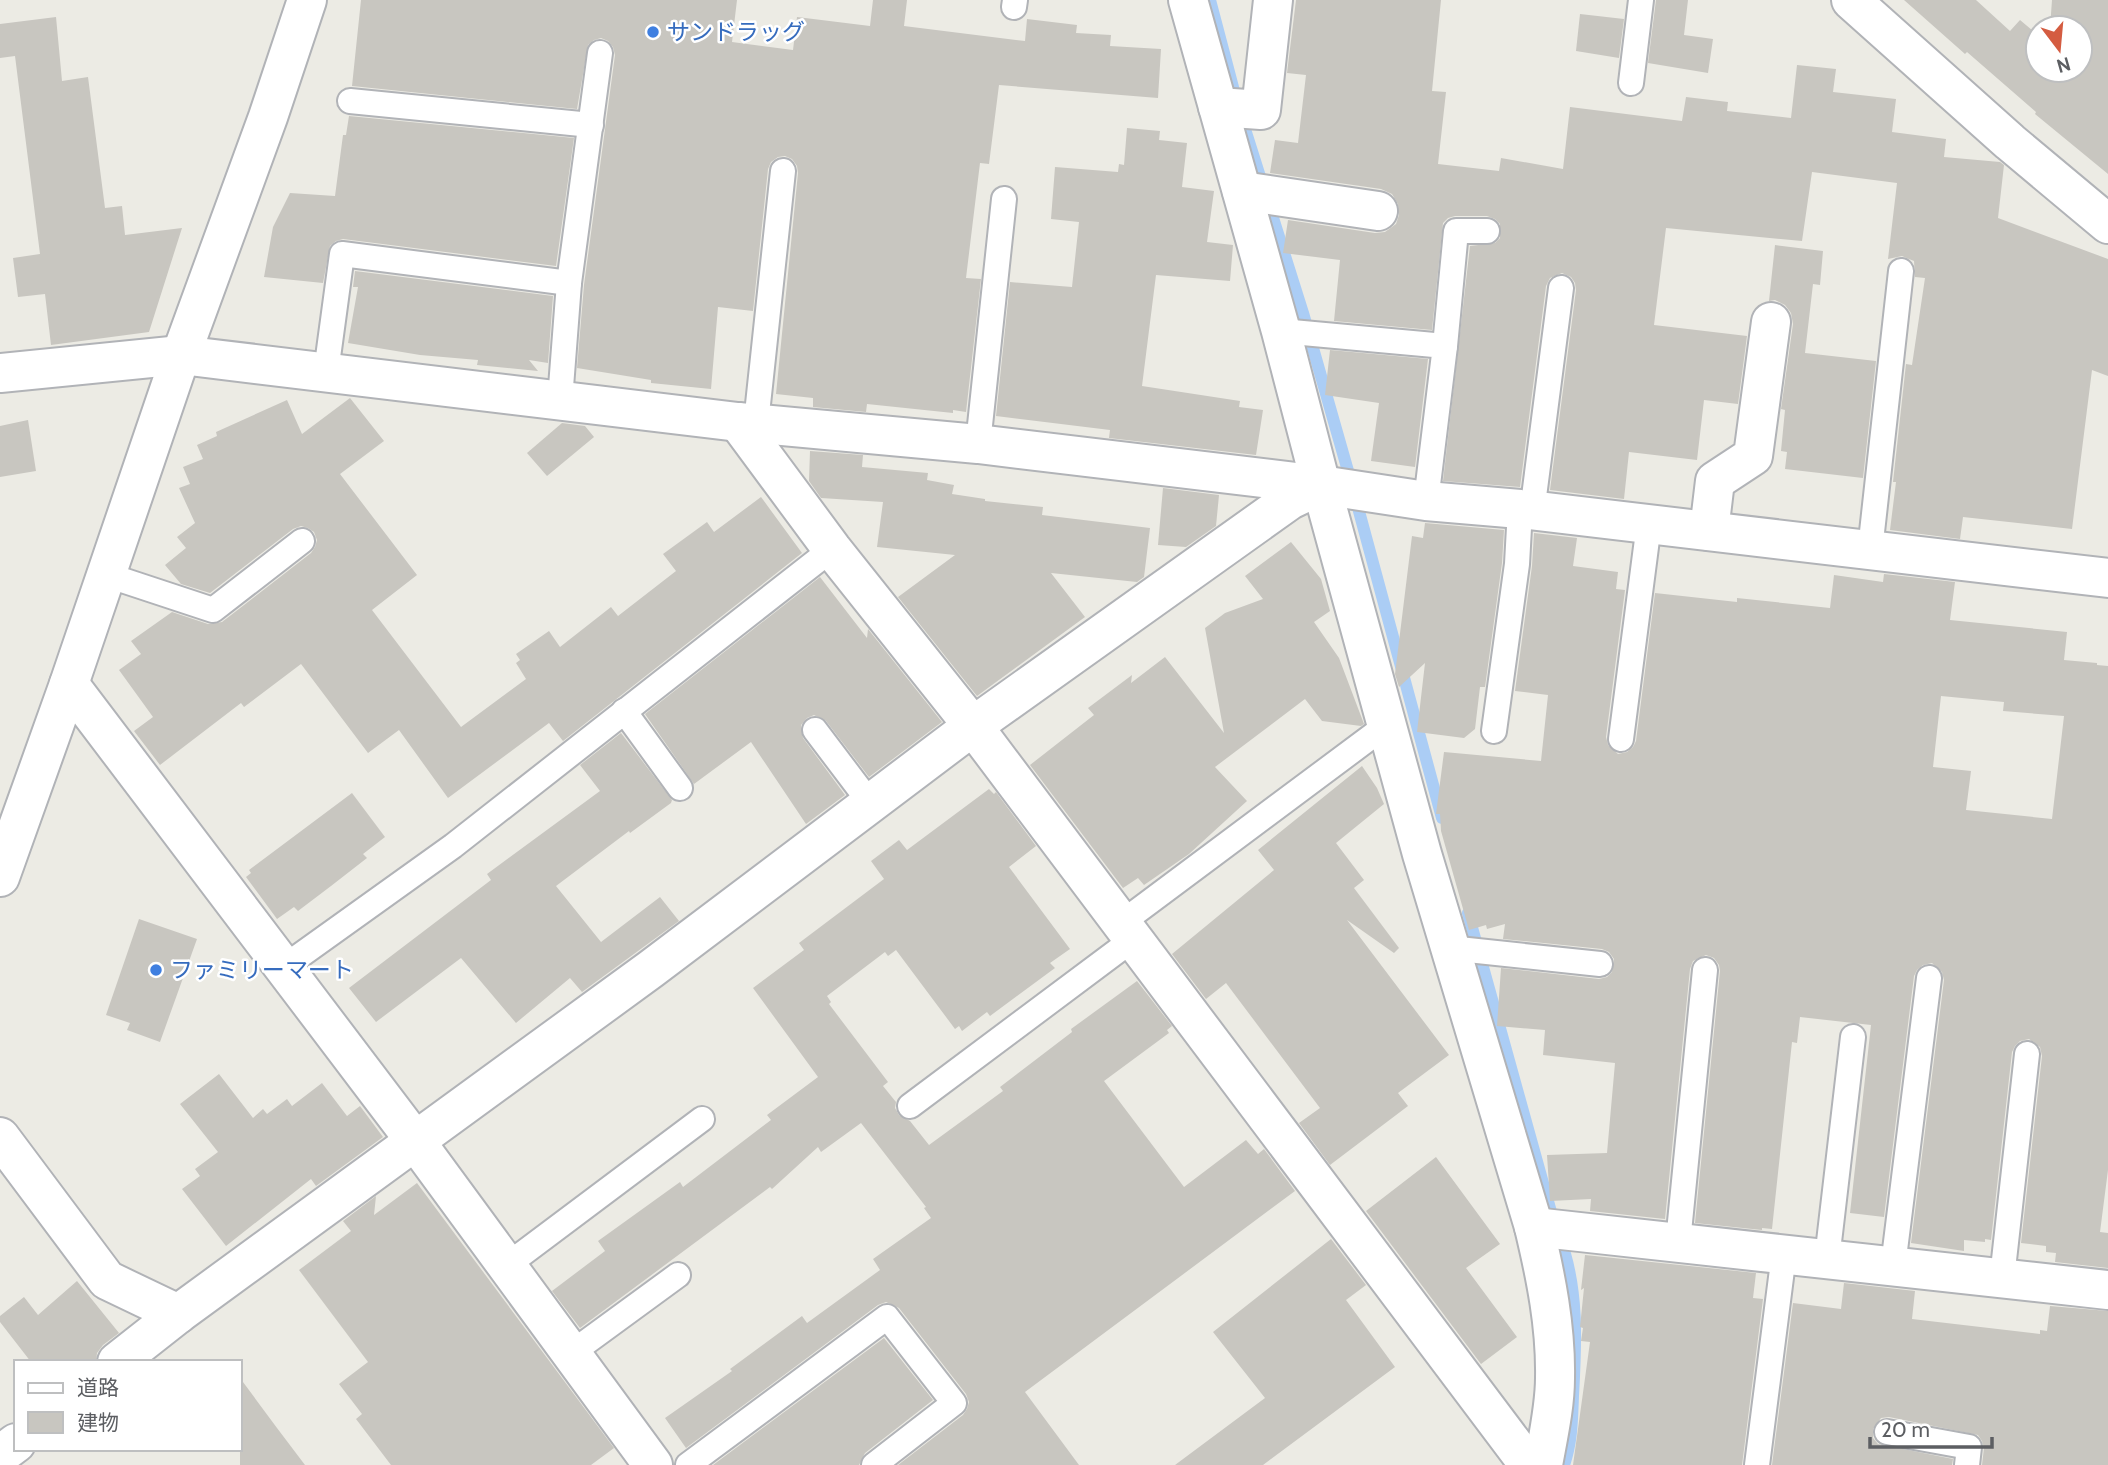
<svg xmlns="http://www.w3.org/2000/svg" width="2108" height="1465" viewBox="0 0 2108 1465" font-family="Cabin,'Noto Sans JP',sans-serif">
<rect width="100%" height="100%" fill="#ecebe4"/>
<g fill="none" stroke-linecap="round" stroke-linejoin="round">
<g stroke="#abcdf5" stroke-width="12">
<path d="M1210 0 1239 110 1303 313 1350 478 1442 818"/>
<path d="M1468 913 1553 1219"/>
<path d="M1559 1236C1579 1287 1576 1343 1573 1396 1572 1420 1572 1442 1564 1465"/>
</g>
</g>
<g fill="#c8c6c0" fill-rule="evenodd">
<path d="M361 0H737L732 42 793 50 797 17 870 26 873 0H907L904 26 1025 41 1027 19 1077 25 1076 33 1111 35 1110 46 1161 49 1158 98 999 85 989 164 980 163 966 278 981 279 966 412 953 410V413L867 404 866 412 813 407V398L776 394 798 173 797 166 792 159 785 156 778 157 771 162 768 169 753 311 718 307 711 389 651 383V380L577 368 584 285 615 55 613 47 608 41 601 38 594 40 588 45 577 109 352 86Z"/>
<path d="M1296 0H1441L1432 91 1446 92 1438 164 1499 171 1501 158 1563 169 1570 107 1682 121 1686 97 1728 102 1727 111 1791 118 1797 65 1836 69 1833 92 1896 99 1892 132 1946 139 1944 157 2000 162 2004 165 1998 218 2108 259V376L2092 370 2072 529 1963 517 1960 539 1890 530 1896 482H1893L1906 364 1912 365 1925 278 1915 277 1914 261 1909 259 1902 256 1888 259 1897 183 1812 172 1802 241 1666 228 1654 325 1747 336 1738 404 1704 400 1697 460 1629 452 1624 499 1550 490 1576 290 1575 283 1571 277 1562 273 1550 278 1546 286 1520 487 1443 481 1470 246 1495 243 1500 238V224L1495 219 1487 216H1455L1448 218 1443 223 1432 330 1334 321 1340 260 1283 253 1288 220 1375 233 1385 232 1396 224 1399 215 1398 204 1392 194 1381 189 1270 173 1275 140 1298 143 1306 75 1287 73Z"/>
<path d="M1656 0H1688L1684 35 1713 39 1708 73 1648 63Z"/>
<path d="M1904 0H1976L2010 31 2020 20 2038 35V70H2080V28H2050L2052 0H2108V174L2035 114 2036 112 1967 52 1965 54Z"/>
<path d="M1580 14 1624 19 1619 58 1576 51Z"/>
<path d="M56 17 62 81 88 77 105 208 122 206 125 235 182 228 149 332 51 345 45 294 18 297 13 258 40 254 15 56 0 58V24Z"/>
<path d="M349 116 574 138 556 266 343 239 336 241 330 246 323 283 264 277 273 227 290 193 335 196 343 135H346Z"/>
<path d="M1127 128 1160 131 1159 140 1187 143 1182 187 1214 191 1207 242 1233 245 1230 281 1156 275 1142 386 1240 401 1239 407 1263 410 1256 455 1109 438 1110 430 996 416 1010 282 1072 287 1079 222 1051 219 1055 167 1118 172 1119 164 1124 165Z"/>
<path d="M1775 245 1823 251 1820 285 1813 284 1805 353 1876 361 1863 478 1785 469 1787 452 1781 451 1785 410 1781 409 1793 324 1791 313 1785 305 1775 300 1769 301Z"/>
<path d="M355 271 553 296 548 363 529 360 538 371 477 365 478 360 420 355 348 343 358 287H353Z"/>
<path d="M1330 350 1428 359 1415 467 1371 461 1379 403 1325 395Z"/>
<path d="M350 398 384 441 340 474 417 575 372 610 461 727 526 679 516 663 520 660 516 654 549 631 560 647 611 607 618 616 676 571 663 554 707 522 714 532 761 497 802 553 563 741 549 723 448 798 399 730 368 753 301 664 244 707 241 703 160 765 134 731 153 717 119 670 141 654 131 641 172 612 208 624 222 622 311 553 315 547 317 540 314 532 308 528 301 526 293 529 210 593 181 584 165 565 186 548 177 537 195 523 179 488 190 484 183 467 203 459 197 445 217 436 216 432 287 400 302 434Z"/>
<path d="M28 420 36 471 0 477V426Z"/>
<path d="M562 423 585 426 594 437 547 476 527 453Z"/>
<path d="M810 451 863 455 862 467 928 473 927 480 954 485 952 494 985 499V501L1043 507 1042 515 1150 528 1144 577 1137 582 1051 573 1085 617 977 696 898 597 955 555 877 547 883 502 821 498 809 481Z"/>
<path d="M1163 488 1219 495 1216 526 1186 547 1158 545Z"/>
<path d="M1425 523 1504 530 1502 563 1485 687H1480L1475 729 1464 738 1417 732 1425 663 1399 687 1395 674 1412 536 1423 538Z"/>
<path d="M1534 533 1577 538 1573 566 1618 572 1616 589 1625 590 1606 737 1608 745 1618 754 1627 752 1633 747 1636 741 1655 593 1737 602V598L1830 608 1834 575 1883 582 1884 574 1955 582 1950 620 2067 632 2064 660 2097 663V665L2108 666V1170L2100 1232 2108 1233V1268L2055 1262 2056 1253 2046 1252V1246L2021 1243 2042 1056 2040 1047 2029 1039 2020 1041 2015 1046 2012 1052 1991 1240 1985 1239V1242L1964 1240V1251L1911 1243 1944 980 1942 972 1932 963 1923 965 1917 970 1914 976 1884 1217 1850 1213 1871 1025 1800 1017 1797 1043 1792 1042 1772 1229 1762 1228V1230L1695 1223 1720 971 1719 965 1714 958 1706 955 1693 961 1690 969 1665 1219 1590 1211 1591 1199 1550 1201 1547 1155 1607 1153 1615 1063 1543 1055 1545 1030 1497 1026 1501 968 1599 979 1607 977 1612 972 1614 959 1609 952 1602 949 1503 939 1505 924 1487 929 1486 925 1469 930 1441 831 1440 814H1436L1444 752 1541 761 1548 695 1515 691 1532 566ZM1941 696 2004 702 2003 711 2064 716 2052 819 1966 810 1971 771 1933 767Z"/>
<path d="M1291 542 1321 579 1330 611 1314 622 1339 658 1364 724 1361 726 1322 721 1305 699 1215 767 1247 801 1189 854 1144 885 1138 878 1123 888 1030 765 1094 715 1088 708 1132 675 1131 683 1165 657 1224 733 1205 628 1225 613 1263 599 1245 576Z"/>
<path d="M820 577 867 638 868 629 942 722 869 777 826 721 814 715 807 718 801 725 803 738 845 795 806 824 751 742 694 784 645 714Z"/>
<path d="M621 733 672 800 671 803 630 833 629 831 556 886 601 942 660 897 679 921 582 992 570 978 516 1023 461 958 376 1022 349 988 491 880 487 874 600 791 580 765Z"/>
<path d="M1362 766 1377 788 1384 804 1336 843 1364 880 1354 888 1399 948 1394 953 1347 920 1449 1055 1398 1093 1408 1106 1330 1165 1299 1123 1320 1108 1226 983 1206 999 1172 954 1274 870 1258 850Z"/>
<path d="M989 789 994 794 996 792 1036 846 1009 867 1070 949 1050 963 1055 968 990 1016 987 1012 962 1031 959 1026 955 1029 896 950 888 956 885 952 827 996 831 1002 829 1004 888 1082 883 1086 896 1102 895 1108 899 1115 910 1121 929 1145 1003 1091 1000 1087 1072 1032 1071 1029 1137 981 1172 1026 1167 1030 1169 1033 1104 1081 1184 1187 1246 1140 1258 1154 1264 1149 1295 1191 1025 1392 1079 1465H898L963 1415 967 1409 969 1402 966 1394 899 1308 886 1302 878 1305 686 1448 665 1418 732 1371 730 1369 802 1316 807 1323 880 1270 873 1259 931 1218 924 1208 926 1207 861 1123 821 1152 818 1147 772 1189 770 1187 580 1328 552 1291 605 1251 598 1241 680 1182 683 1187 771 1120 767 1115 818 1077 753 988 804 950 799 943 884 879 871 861 899 840 907 850Z"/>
<path d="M352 793 385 837 363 854 367 858 331 886 298 911 294 907 277 919 246 877 251 873 249 870Z"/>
<path d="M139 919 197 939 160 1042 127 1030 130 1023 106 1015Z"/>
<path d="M219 1074 253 1118 263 1109 267 1114 287 1099 292 1106 322 1083 347 1116 360 1106 383 1137 316 1186 311 1179 226 1246 182 1189 200 1176 195 1169 218 1152 180 1104Z"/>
<path d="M1436 1157 1500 1244 1466 1268 1517 1337 1481 1364 1366 1211Z"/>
<path d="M417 1183 614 1448 591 1465H391L356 1419 362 1414 339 1384 368 1362 299 1270 351 1231 343 1221 376 1196 374 1215Z"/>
<path d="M1331 1239 1366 1285 1346 1300 1395 1367 1263 1465H1175L1265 1398 1213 1332Z"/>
<path d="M1585 1255 1756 1273 1753 1298 1763 1299 1742 1465H1573L1590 1342 1581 1341 1583 1328 1580 1327 1584 1288 1581 1290Z"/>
<path d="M77 1281 119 1333 103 1345 97 1353 96 1362H31L0 1322V1316L24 1297 38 1315Z"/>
<path d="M1844 1283 1915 1291 1912 1319 2040 1334V1330L2047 1331 2050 1306 2108 1311V1465H1982L1984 1448 1982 1441 1978 1435 1889 1417 1881 1418 1873 1429V1438L1878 1444 1953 1459 1952 1465H1772L1793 1303 1841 1309Z"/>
<path d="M884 1338 933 1400 865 1453 859 1465H713Z"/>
<path d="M240 1378 277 1428 305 1465H240Z"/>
</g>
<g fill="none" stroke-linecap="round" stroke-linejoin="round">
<defs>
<g id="service">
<path d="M1014 7 1015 0"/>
<path d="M1631 83 1641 0"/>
<path d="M350 101 591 125"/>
<path d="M1281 331 1445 346 1426 501"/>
<path d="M1445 346 1456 231H1487"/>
<path d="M326 372 342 254 569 283"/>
<path d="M560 400 569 283 600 53"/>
<path d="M756 423 783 171"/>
<path d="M978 444 1004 199"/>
<path d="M1532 512 1561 288"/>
<path d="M1870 550 1901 271"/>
<path d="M107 575 213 610 302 541"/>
<path d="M624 711 680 788"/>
<path d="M815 730 871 804"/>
<path d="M1494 731 1517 564 1520 509"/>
<path d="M1621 739 1649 524"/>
<path d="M1120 924 1388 724"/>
<path d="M1449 948 1600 964"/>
<path d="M284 967 453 846 832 549"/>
<path d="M910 1106 1132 940"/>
<path d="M1678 1242 1705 970"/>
<path d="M1827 1259 1853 1037"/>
<path d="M506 1266 702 1119"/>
<path d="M1893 1266 1929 978"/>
<path d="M2002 1278 2027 1054"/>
<path d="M570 1354 678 1275"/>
<path d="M1887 1432 1969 1447 1967 1465"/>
<path d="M688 1465 887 1317 954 1403 874 1465"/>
<path d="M1757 1465 1784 1254"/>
</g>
<g id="minor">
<path d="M1188 0 1281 331 1321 485 1422 854 1534 1227C1546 1277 1556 1327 1555 1378 1555 1407 1548 1437 1543 1465"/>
<path d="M1218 107 1261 110 1273 0"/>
<path d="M1242 191 1378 211"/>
<path d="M0 373 181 355 738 422 978 444 1321 485 1426 501 1520 509 2108 578"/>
<path d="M738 422 832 549 973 726 1529 1465"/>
<path d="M1709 531 1715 481 1753 456 1771 322"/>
<path d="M69 684 416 1142 653 1465"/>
<path d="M0 1137 107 1280 178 1314"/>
<path d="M1534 1227 2108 1290"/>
<path d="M117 1362 178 1314 651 969 973 726 1290 500 1321 485"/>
<path d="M0 1455 16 1443"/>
</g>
<g id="tertiary">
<path d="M1851 0 2010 142 2108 224"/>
<path d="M0 877 69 684 181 355 268 117 307 0"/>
</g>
</defs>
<use href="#service" stroke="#b1b3b7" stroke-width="28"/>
<use href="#minor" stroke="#b1b3b7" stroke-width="42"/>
<use href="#tertiary" stroke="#b1b3b7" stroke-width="42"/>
<use href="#service" stroke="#fff" stroke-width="24"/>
<use href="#minor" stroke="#fff" stroke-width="38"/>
<use href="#tertiary" stroke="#fff" stroke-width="38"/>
</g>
<g fill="#3f7fe0" stroke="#fff" stroke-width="2.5">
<circle cx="653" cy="32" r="7"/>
<circle cx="156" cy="970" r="7"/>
</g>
<g text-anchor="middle" stroke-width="5" stroke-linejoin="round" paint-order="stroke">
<g font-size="23" fill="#366cbe" stroke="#fff" text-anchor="start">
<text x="667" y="40">サンドラッグ</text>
<text x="170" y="978">ファミリーマート</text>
</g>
</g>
<rect x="14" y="1360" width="228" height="91" fill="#ffffff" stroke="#bebfc0" stroke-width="2"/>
<rect x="28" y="1383" width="35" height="10" fill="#ffffff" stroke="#bebfc0" stroke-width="2"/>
<text x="77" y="1395" font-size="21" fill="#5c5e62">道路</text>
<rect x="28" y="1412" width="35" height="21" fill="#c8c6c0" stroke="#bebfc0" stroke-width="2"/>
<text x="77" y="1430" font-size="21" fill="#5c5e62">建物</text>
<g transform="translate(2059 49) rotate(164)"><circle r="33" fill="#ffffff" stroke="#bebfc0" stroke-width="2"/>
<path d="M0-5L12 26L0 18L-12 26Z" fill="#d45c41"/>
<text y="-10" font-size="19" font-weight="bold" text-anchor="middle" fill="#5c5e62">N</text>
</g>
<path d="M1870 1437v10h122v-10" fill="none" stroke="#5c5e62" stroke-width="3.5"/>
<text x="1881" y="1437" font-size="21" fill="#5c5e62" stroke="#ffffff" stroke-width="5" paint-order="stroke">20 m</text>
</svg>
